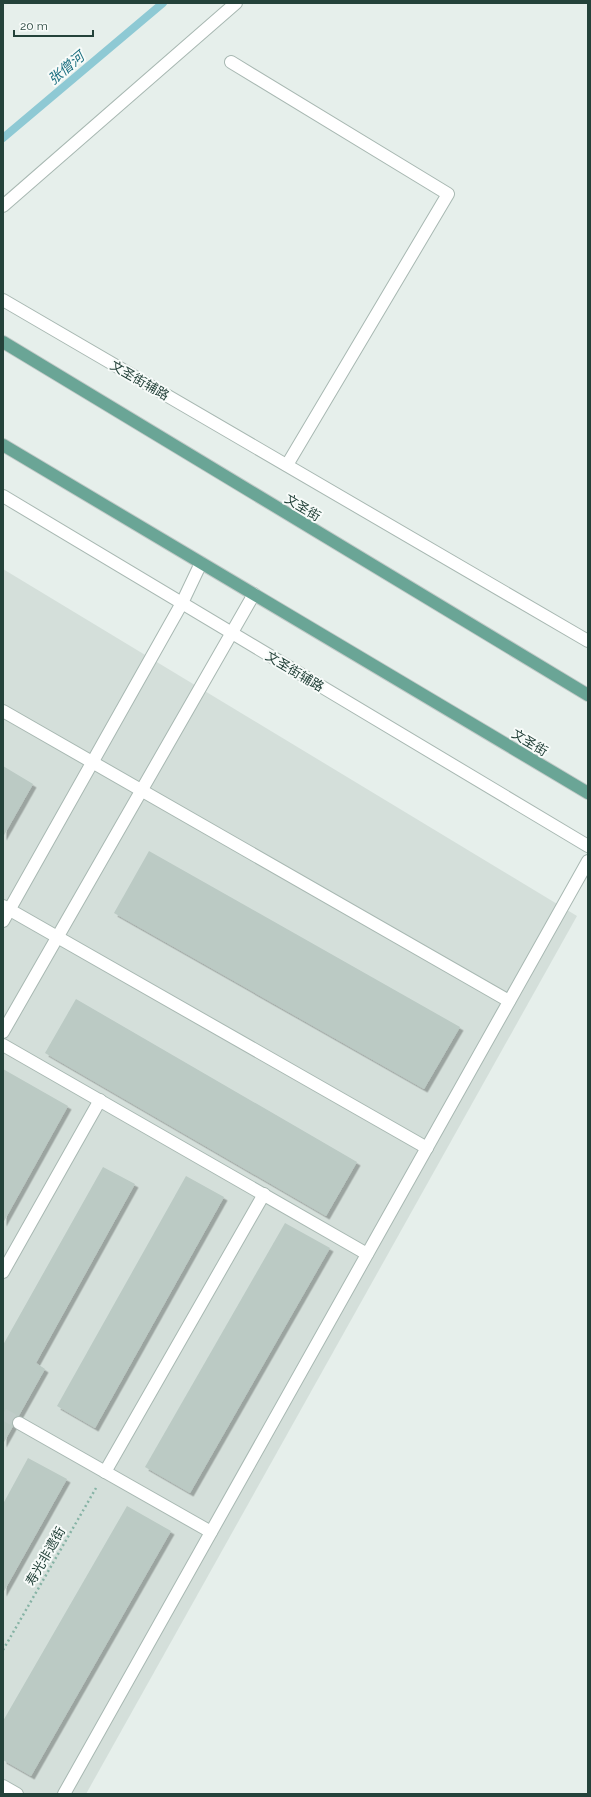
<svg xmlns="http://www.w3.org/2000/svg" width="591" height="1797" viewBox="0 0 591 1797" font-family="Raleway,'Noto Sans SC',sans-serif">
<defs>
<filter id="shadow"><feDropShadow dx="3.5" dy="3.5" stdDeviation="0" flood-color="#0004"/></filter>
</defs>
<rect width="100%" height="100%" fill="#e6efeb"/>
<path fill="#d4dfda" d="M3 569 577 916 86 1794H3Z"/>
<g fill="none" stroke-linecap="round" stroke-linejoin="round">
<path stroke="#8ec9d4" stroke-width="8" d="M3 138 163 3"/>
</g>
<g fill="#bbcac4" filter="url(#shadow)">
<path d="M3 766 33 784 3 837Z"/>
<path d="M149 851 460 1027 424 1089 114 913Z"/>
<path d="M76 999 357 1162 326 1216 45 1053Z"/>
<path d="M3 1069 68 1106 3 1223Z"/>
<path d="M103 1167 135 1184 36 1363 45 1369 3 1444V1345Z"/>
<path d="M186 1176 224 1197 95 1428 57 1406Z"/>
<path d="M285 1223 330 1248 190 1493 145 1467Z"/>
<path d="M28 1458 67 1479 3 1593V1504Z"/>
<path d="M127 1506 171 1531 31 1776 3 1760V1721Z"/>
</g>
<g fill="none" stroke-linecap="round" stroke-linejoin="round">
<path stroke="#bfccc8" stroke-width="12" stroke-dasharray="12 6" stroke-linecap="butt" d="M3 1414 19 1423"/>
<defs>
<g id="minor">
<path d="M231 62 448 194 287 465"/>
<path d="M3 206 236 3"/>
<path d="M3 300 588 641"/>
<path d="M3 496 588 846"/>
<path d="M3 711 509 1001"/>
<path d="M3 906 427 1148"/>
<path d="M3 921 182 603 201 563"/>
<path d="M3 1032 254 594"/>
<path d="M3 1045 367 1254"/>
<path d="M3 1272 100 1100"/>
<path d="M19 1423 211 1532"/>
<path d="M105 1472 264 1194"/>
<path d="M3 1786 17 1794"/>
<path d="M64 1794 588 861"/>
</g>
<g id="major">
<path d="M3 342 588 695"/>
<path d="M3 445 588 793"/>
</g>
</defs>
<use href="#minor" stroke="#a8b8b2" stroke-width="14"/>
<use href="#major" stroke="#c2cac8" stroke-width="14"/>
<path stroke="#86b3a5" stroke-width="2.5" stroke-dasharray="2 3" stroke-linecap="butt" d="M3 1650 96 1488"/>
<use href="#minor" stroke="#fff" stroke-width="12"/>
<use href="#major" stroke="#6aa596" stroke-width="12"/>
</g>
<g text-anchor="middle" stroke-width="4" stroke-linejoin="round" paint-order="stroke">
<g font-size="13" fill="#24423a" stroke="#f7fbf9">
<text transform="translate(140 380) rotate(30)" y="5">文圣街辅路</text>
<text transform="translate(303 507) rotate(31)" y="5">文圣街</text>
<text transform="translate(295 671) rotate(31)" y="5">文圣街辅路</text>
<text transform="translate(530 742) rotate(31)" y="5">文圣街</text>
<text transform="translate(45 1556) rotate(-60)" y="5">寿光非遗街</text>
</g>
<g font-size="14" font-style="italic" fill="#1c6f80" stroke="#f7fbf9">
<text transform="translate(66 68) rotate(-40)" y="5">张僧河</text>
</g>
</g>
<rect width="591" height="1797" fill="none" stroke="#24423a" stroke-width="8"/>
<path d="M14 30v6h79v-6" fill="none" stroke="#24423a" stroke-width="2"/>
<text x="20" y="30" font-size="12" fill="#24423a" stroke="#f7fbf9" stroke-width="3" paint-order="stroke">20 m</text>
</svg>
